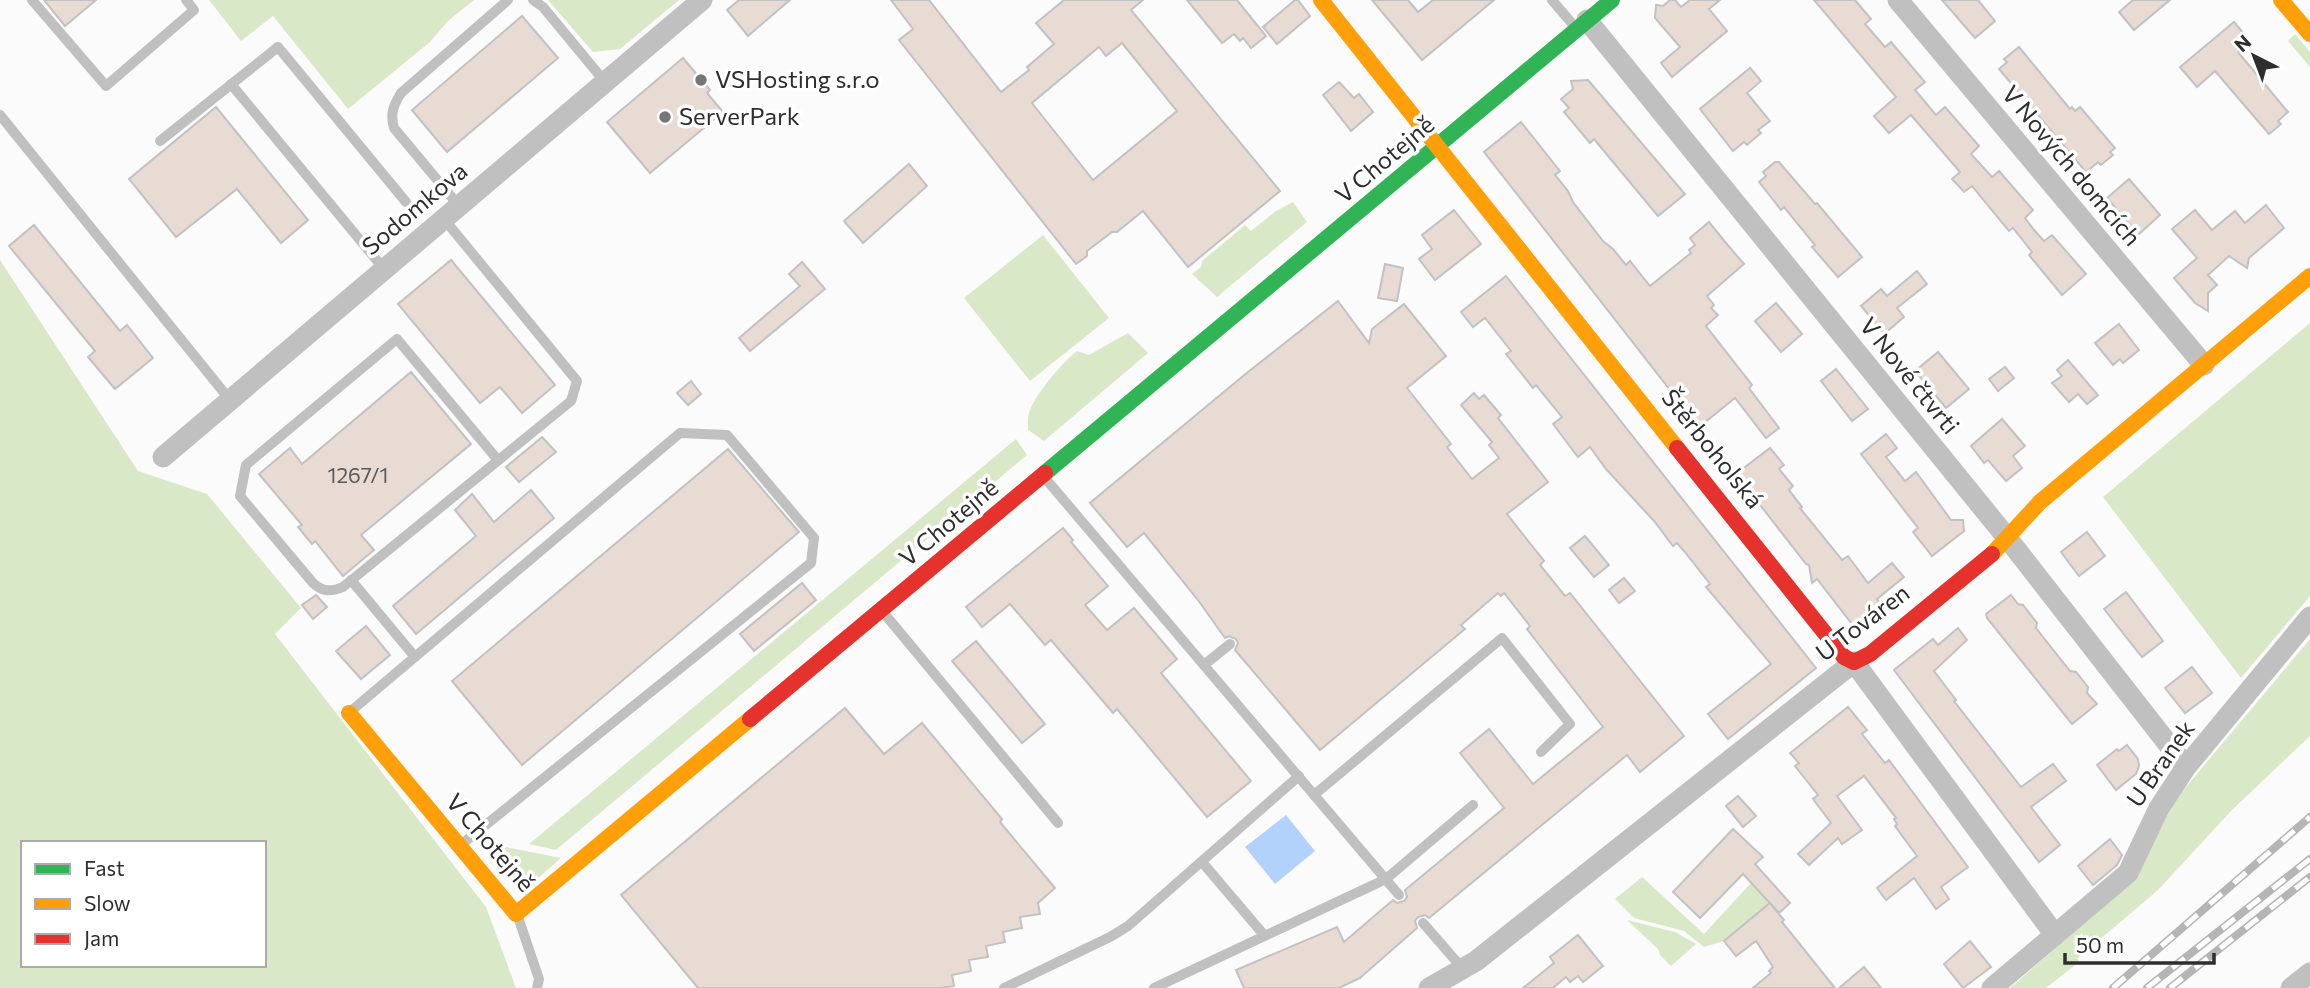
<svg xmlns="http://www.w3.org/2000/svg" width="2310" height="988" viewBox="0 0 2310 988" font-family="Commissioner,sans-serif">
<rect width="100%" height="100%" fill="#fbfbfc"/>
<g fill="#d9e9c7" fill-rule="evenodd">
<path d="M209 0H474L448 21 430 42 348 109 273 16 241 41Z"/>
<path d="M548 0H679L620 49 593 52Z"/>
<path d="M2295 34 2310 52V67L2288 41Z"/>
<path d="M1293 202 1307 222 1217 297 1192 274 1201 267 1202 261 1245 225 1251 231 1276 211Z"/>
<path d="M1043 235 1109 318 1030 381 964 298Z"/>
<path d="M0 260 138 471 207 494 301 608 275 634 486 907 516 988H0ZM23 843H264V965H23Z"/>
<path d="M2310 323V596L2241 678 2103 497Z"/>
<path d="M1128 333 1148 353 1044 441 1028 430C1028 425 1027 418 1029 413 1035 394 1062 363 1077 351L1089 355Z"/>
<path d="M1016 439 1027 455 556 850 529 844Z"/>
<path d="M2310 639V736L2232 810 2158 890 2078 958 2079 962 2046 988H2010L2124 888 2175 800Z"/>
<path d="M491 844 561 858 537 879C519 880 479 869 491 844Z"/>
<path d="M1642 877 1704 934 1751 883 1772 905 1724 941 1704 947 1684 931 1634 918 1615 899Z"/>
<path d="M1627 920 1675 932 1696 944 1671 966 1660 955 1658 949Z"/>
</g>
<path fill="#b2d2fc" d="M1286 815 1315 851 1275 884 1245 847Z"/>
<g fill="#e8dbd3" stroke="#c2c2c2" stroke-width="2" fill-rule="evenodd">
<path d="M44 0H96L65 26Z"/>
<path d="M739 0H790L748 36 727 10Z"/>
<path d="M891 0H929L1001 92 1029 70 1027 67 1054 44 1036 23 1064 0H1143L1131 10 1280 191 1188 267 1143 211 1117 232H1112L1087 251V256L1076 264 899 40 913 29ZM1122 43 1177 111 1093 180 1032 103 1099 47 1106 56Z"/>
<path d="M1187 0H1237L1266 36 1251 48 1243 38 1240 41 1234 34 1222 43Z"/>
<path d="M1295 0H1298L1310 16 1277 44 1263 27Z"/>
<path d="M1372 0H1408L1418 12 1433 0H1494L1422 60Z"/>
<path d="M1670 0H1675L1681 7 1690 0H1720L1709 9 1727 31 1672 77 1661 63 1680 47 1655 18 1656 5 1663 6Z"/>
<path d="M1814 0H1855L1871 19 1865 24 1885 47 1891 42 1925 82 1915 90 1936 115 1945 107 1979 146 1971 154 1992 177 1999 171 2033 210 2025 218 2034 230 2044 241 2052 235 2086 274 2062 295 2029 255 2032 252 2013 228 2009 231 1972 186 1964 192 1952 179 1960 172 1911 115 1889 133 1874 116 1896 97Z"/>
<path d="M1942 0H1978L1995 21 1975 38Z"/>
<path d="M2133 0H2170L2134 30 2119 12Z"/>
<path d="M522 16 558 58 447 152 412 110Z"/>
<path d="M2234 22 2250 41 2238 52 2288 112 2278 121 2281 124 2269 134 2215 71 2197 87 2180 67Z"/>
<path d="M2019 47 2070 109 2072 107 2075 111 2080 107 2115 148 2110 152 2113 155 2101 165 2098 162 2086 172 1999 69 2007 62 2004 59Z"/>
<path d="M683 58 710 90 707 93 723 112 650 173 607 122Z"/>
<path d="M1750 68 1761 81 1747 93 1770 121 1758 130 1761 133 1747 145 1744 142 1733 151 1700 109Z"/>
<path d="M1588 80 1685 194 1658 216 1594 139 1590 143 1564 112 1569 108 1561 99 1573 89 1571 81Z"/>
<path d="M1339 82 1354 98 1359 94 1373 112 1351 131 1323 95Z"/>
<path d="M216 107 308 220 281 243 237 189 176 237 129 179Z"/>
<path d="M1521 122 1560 171 1555 175 1568 191 1573 202 1603 241 1613 249 1626 265 1630 261 1650 286 1691 253 1689 250 1695 245 1690 238 1709 222 1726 243 1744 264 1707 296 1714 305 1711 308 1718 315 1706 326 1752 385 1749 388 1779 428 1766 438 1735 398 1699 427 1484 152Z"/>
<path d="M1775 162H1779L1815 204 1817 203 1862 257 1838 277 1812 247 1815 245 1784 207 1781 210 1759 182 1766 176 1763 172Z"/>
<path d="M909 164 927 186 863 243 844 221Z"/>
<path d="M2129 179 2160 215 2138 235 2107 198Z"/>
<path d="M2266 205 2284 228 2249 258 2247 268 2229 256 2208 275 2217 285 2208 293V311L2195 303 2174 278 2197 258 2172 229 2195 210 2212 230 2235 211 2245 223Z"/>
<path d="M1454 210 1481 244 1435 280 1419 259 1432 249 1422 235Z"/>
<path d="M34 225 120 331 127 325 153 358 115 389 88 357 95 351 9 246Z"/>
<path d="M451 260 555 385 522 413 500 387 480 403 398 304Z"/>
<path d="M802 262 825 289 750 351 739 338 800 286 789 274Z"/>
<path d="M1385 264 1403 268 1397 301 1378 298Z"/>
<path d="M1917 271 1927 284 1897 308 1904 317 1884 334 1861 306 1881 289 1887 296Z"/>
<path d="M1506 276 1816 668 1728 739 1708 714 1771 664 1706 587 1710 584 1684 551 1677 543 1673 546 1654 521 1606 469 1590 447 1578 457 1553 424 1562 417 1536 385 1533 388 1506 354 1511 351 1485 318 1473 327 1461 312Z"/>
<path d="M1338 301 1369 343 1372 329 1404 304 1446 356 1407 388 1451 444 1447 447 1472 479 1499 458 1489 445 1492 442 1461 405 1474 393 1479 399 1484 395 1501 415 1498 418 1548 482 1507 514 1544 561 1540 565 1565 596 1570 593 1684 736 1640 772 1627 755 1429 918 1425 915 1418 917 1415 921 1417 928 1360 978 1339 988H1244L1236 970 1337 927 1344 942 1393 900 1397 903 1404 901 1407 897 1405 890 1504 808 1460 753 1489 729 1533 784 1603 727 1527 629 1530 626 1504 593 1501 596 1498 593 1461 625 1465 629 1320 750 1235 650 1238 643 1236 639 1229 636 1225 638 1198 600 1144 533 1127 547 1090 503 1243 376Z"/>
<path d="M1776 303 1802 334 1781 352 1755 321Z"/>
<path d="M2119 324 2139 350 2123 363 2120 359 2113 365 2095 343Z"/>
<path d="M1938 352 1969 389 1946 408 1915 371Z"/>
<path d="M2068 360 2098 395 2087 404 2078 394 2069 402 2052 383 2062 376 2057 370Z"/>
<path d="M2005 367 2014 378 1998 391 1989 379Z"/>
<path d="M1836 369 1868 409 1852 421 1821 381Z"/>
<path d="M411 372 471 444 361 535 374 550 343 576 315 541 312 544 298 527 302 525 259 474 290 448 302 464Z"/>
<path d="M691 381 701 394 688 405 677 393Z"/>
<path d="M2002 419 2025 446 2013 456 2022 468 2006 481 1988 460 1984 463 1971 446Z"/>
<path d="M1886 434 1897 448 1886 457 1905 481 1916 472 1951 520H1963L1964 531 1932 556 1913 532 1918 528 1861 454Z"/>
<path d="M542 437 556 452 519 482 506 467Z"/>
<path d="M1770 448 1784 465 1779 469 1793 486 1789 490 1802 507 1800 508 1842 560 1848 556 1868 583 1892 563 1904 577 1877 599 1881 604 1878 606 1883 613 1859 633 1817 579 1812 583 1809 565 1806 564 1736 474Z"/>
<path d="M728 449 799 532 522 765 452 681Z"/>
<path d="M531 490 554 518 416 634 393 606 476 536 455 510 472 494 494 522Z"/>
<path d="M1063 528 1073 540 1071 542 1108 586 1085 605 1107 630 1134 608 1177 659 1161 673 1251 781 1207 817 1117 709 1113 713 1051 640 1045 645 1010 604 982 627 966 607Z"/>
<path d="M2087 532 2105 556 2079 576 2061 552Z"/>
<path d="M1585 536 1609 565 1594 577 1570 548Z"/>
<path d="M1624 578 1635 591 1619 603 1609 590Z"/>
<path d="M802 583 816 600 754 651 740 634Z"/>
<path d="M2126 592 2163 641 2142 657 2104 609Z"/>
<path d="M316 595 327 607 313 619 302 605Z"/>
<path d="M2011 595 2018 604 2023 605 2037 623 2036 628 2070 671 2076 672 2088 687 2087 693 2097 704 2072 724 1987 618 1986 614Z"/>
<path d="M366 626 390 655 361 679 336 651Z"/>
<path d="M1958 628 1967 640 1934 671 1956 700 1954 701 2021 787 2053 764 2066 781 2031 807 2060 845 2039 862 1894 670 1933 639 1938 645Z"/>
<path d="M976 641 1045 724 1022 743 952 661Z"/>
<path d="M2192 667 2212 693 2185 713 2165 688Z"/>
<path d="M1848 707 1867 730 1862 734 1885 763 1889 760 1968 867 1941 887 1949 899 1936 909 1914 878 1886 900 1877 888 1917 856 1895 826 1897 824 1894 819 1896 818 1864 776 1837 796 1862 830 1842 844 1838 838 1809 865 1798 854 1831 823 1813 799 1818 795 1795 766 1799 763 1790 753Z"/>
<path d="M845 708 884 754 922 723 1002 819 1000 822 1055 888 1038 903 1040 914 1020 917 1022 928 1003 932 1005 942 986 946 988 957 969 960 971 971 952 975 954 986 941 988H698L621 895Z"/>
<path d="M2127 745 2138 759 2139 766 2136 774 2116 790 2097 765 2117 749 2119 751Z"/>
<path d="M1738 796 1756 816 1743 827 1726 806Z"/>
<path d="M1733 829 1763 857 1755 864 1790 903 1779 913 1743 874 1700 918 1673 892Z"/>
<path d="M2110 839 2122 855 2117 865 2093 885 2078 866Z"/>
<path d="M1770 903 1784 920 1782 922 1835 988H1753L1771 973 1769 971 1773 967 1756 941 1736 956 1724 941Z"/>
<path d="M1578 935 1603 966 1583 982 1578 976 1570 982 1566 977 1553 988H1523L1554 963 1550 957Z"/>
<path d="M1970 941 1991 967 1963 988 1944 964Z"/>
<path d="M1864 967 1881 988H1839Z"/>
</g>
<g fill="none" stroke-linecap="round" stroke-linejoin="round">
<g stroke="#c1c0c0" stroke-width="10">
<path d="M32 0 106 86 194 10 186 0"/>
<path d="M533 0 543 7 605 82"/>
<path d="M1552 0 1575 27"/>
<path d="M231 84 384 269"/>
<path d="M0 115 230 400"/>
<path d="M160 141 278 47 406 202"/>
<path d="M459 206 394 128C390 114 393 106 401 93L508 0"/>
<path d="M444 219 577 381 571 401 343 587C331 592 323 592 313 583L240 496 246 465 397 339 497 459"/>
<path d="M1045 478 1399 895"/>
<path d="M351 580 415 657"/>
<path d="M883 612 1058 823"/>
<path d="M1204 665 1230 644"/>
<path d="M351 711 680 433 727 435 814 538 811 563 462 844"/>
<path d="M1314 795 1502 638 1570 724 1541 752"/>
<path d="M1202 862 1264 935"/>
<path d="M517 914 539 979 537 988"/>
<path d="M1423 923 1463 969"/>
<path d="M1004 988 1110 937 1128 926 1299 776"/>
<path d="M1154 988 1386 879 1473 805"/>
</g>
<g stroke="#c1c0c0" stroke-width="21">
<path d="M1898 0 2204 365"/>
<path d="M1587 20 2008 539 2186 767"/>
<path d="M163 457 702 0"/>
<path d="M1429 988 1476 961 1854 662 2055 935"/>
<path d="M1992 988 2128 873 2159 808 2186 767 2310 617"/>
<path d="M2291 988 2310 973"/>
</g>
<path stroke="#30b455" stroke-width="16" d="M1045 473 1612 0"/>
<g stroke="#ff9f0a" stroke-width="16">
<path d="M1321 0 1677 448"/>
<path d="M2281 0 2310 34"/>
<path d="M1992 554 2040 502 2310 276"/>
<path d="M349 713 516 914 750 719"/>
</g>
<g stroke="#e5322d" stroke-width="16">
<path d="M1677 448 1844 657 1854 662 1870 654 1992 554"/>
<path d="M750 719 1045 473"/>
</g>
<defs>
<g id="rail">
<path d="M2113 988 2310 817"/>
<path d="M2147 988 2310 859"/>
<path d="M2170 988 2310 877"/>
</g>
</defs>
<use href="#rail" stroke="#b5b5b6" stroke-width="8"/>
<use href="#rail" stroke="#fff" stroke-width="5" stroke-dasharray="16" stroke-linecap="butt"/>
</g>
<g fill="#767677" stroke="#fff" stroke-width="2.5">
<circle cx="701" cy="80" r="7"/>
<circle cx="665" cy="117" r="7"/>
</g>
<g text-anchor="middle" stroke-width="7" stroke-linejoin="round" paint-order="stroke">
<g font-size="21" fill="#5c5958">
<text x="358" y="483">1267/1</text>
</g>
<g font-size="24" fill="#2e2e2f" stroke="#fff" text-anchor="start">
<text x="715" y="88">VSHosting s.r.o</text>
<text x="679" y="125">ServerPark</text>
</g>
<g font-size="24" fill="#2e2e2f" stroke="#fff">
<text transform="translate(1385 160) rotate(-40)" y="8">V Chotejně</text>
<text transform="translate(2071 166) rotate(50)" y="8">V Nových domcích</text>
<text transform="translate(415 209) rotate(-40)" y="8">Sodomkova</text>
<text transform="translate(1909 376) rotate(51)" y="8">V Nové čtvrti</text>
<text transform="translate(1712 449) rotate(51)" y="8">Štěrboholská</text>
<text transform="translate(949 523) rotate(-40)" y="8">V Chotejně</text>
<text transform="translate(1863 623) rotate(-37)" y="8">U Továren</text>
<text transform="translate(2161 764) rotate(-55)" y="8">U Branek</text>
<text transform="translate(490 843) rotate(49)" y="8">V Chotejně</text>
</g>
</g>
<rect x="21" y="841" width="245" height="126" fill="#ffffff" stroke="#ababac" stroke-width="2"/>
<rect x="35" y="864" width="35" height="10" fill="#30b455" stroke="#ababac" stroke-width="2"/>
<text x="84" y="876" font-size="21" fill="#2e2e2f">Fast</text>
<rect x="35" y="899" width="35" height="10" fill="#ff9f0a" stroke="#ababac" stroke-width="2"/>
<text x="84" y="911" font-size="21" fill="#2e2e2f">Slow</text>
<rect x="35" y="934" width="35" height="10" fill="#e5322d" stroke="#ababac" stroke-width="2"/>
<text x="84" y="946" font-size="21" fill="#2e2e2f">Jam</text>
<g transform="translate(2254 56) rotate(318)" stroke="#ffffff" stroke-width="5" paint-order="stroke">
<path d="M0-5L12 26L0 18L-12 26Z" fill="#2e2e2f"/>
<text y="-10" font-size="19" font-weight="bold" text-anchor="middle" fill="#2e2e2f">N</text>
</g>
<path d="M2065 953v10h149v-10" fill="none" stroke="#2e2e2f" stroke-width="3.5"/>
<text x="2076" y="953" font-size="21" fill="#2e2e2f" stroke="#ffffff" stroke-width="5" paint-order="stroke">50 m</text>
</svg>
